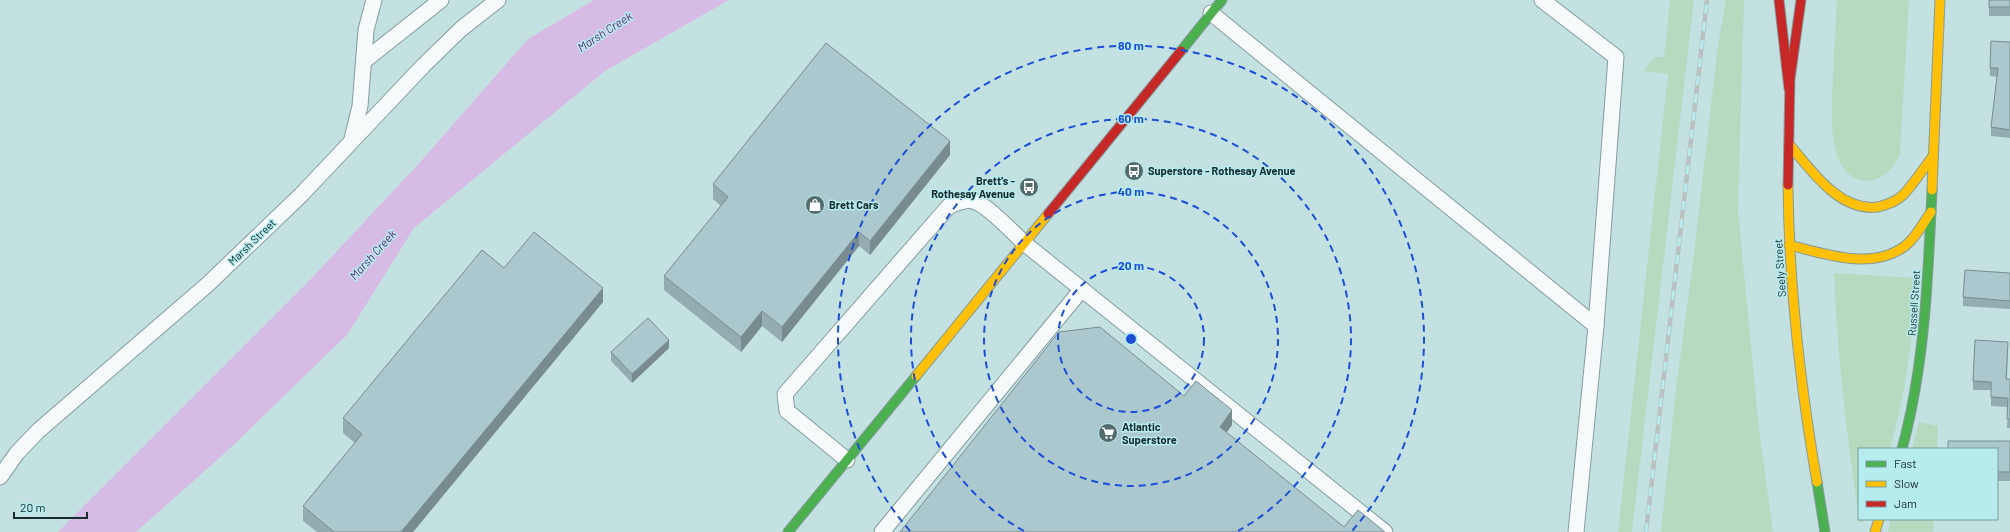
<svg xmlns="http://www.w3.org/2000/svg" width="2010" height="532" viewBox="0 0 2010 532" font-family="Barlow,sans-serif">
<rect width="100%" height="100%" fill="#c4e1e2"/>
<g fill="#b6d9c0">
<path d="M1670 0H1694L1632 532H1618L1668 74 1643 71 1655 57H1664Z"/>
<path d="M1726 0H1744L1738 210 1759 429 1773 532H1661L1675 396 1693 262 1718 45Z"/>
<path d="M1837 0H1909L1900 153C1888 187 1849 192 1837 155 1831 138 1832 119 1832 101 1833 67 1835 34 1837 0Z"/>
<path d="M1834 273 1917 278C1913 336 1906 393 1890 449H1859V519H1865L1862 523 1859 522V518C1847 437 1837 355 1834 273Z"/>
<path d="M1919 422 1938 426 1937 449H1912Z"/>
<path d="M1891 519H1934L1933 532H1888Z"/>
</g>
<path fill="#d6bce5" d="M594 0H729L605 71 414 228 347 335 226 452 136 532H58L310 280 422 160 528 39Z"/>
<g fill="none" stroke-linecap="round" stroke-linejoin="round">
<defs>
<g id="lane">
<path d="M1211 13 1596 326 1616 57 1542 0"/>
<path d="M364 61 441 0"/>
<path d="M352 139 360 106 366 30 374 0"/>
<path d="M847 460 787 411 785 394 949 206C957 203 965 199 973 201 985 203 1014 233 1024 243L1385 532"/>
<path d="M0 477 17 453 38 431 207 285 301 195 423 66 461 29 498 0"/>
<path d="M882 532 1082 289"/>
<path d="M1576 532 1596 326"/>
</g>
<g id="fast">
<path d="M1181 51 1222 0"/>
<path d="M1902 449C1925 365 1928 277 1932 190"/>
<path d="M1817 482 1825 532"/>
<path d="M788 532 916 376"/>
</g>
<g id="slow">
<path d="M1789 144C1811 170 1839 212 1878 207 1886 205 1897 201 1903 195 1914 184 1923 169 1933 156"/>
<path d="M1788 185C1789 284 1800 384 1817 482"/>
<path d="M1932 190 1940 0"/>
<path d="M1789 245C1825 254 1872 271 1905 246 1916 238 1923 223 1931 212"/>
<path d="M916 376 1048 214"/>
<path d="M1875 532 1879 519"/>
</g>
<g id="jam">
<path d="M1779 0 1789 89"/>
<path d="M1788 185 1790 79 1801 0"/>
<path d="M1048 214 1181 51"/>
</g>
</defs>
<use href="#lane" stroke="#859c9d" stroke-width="17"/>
<use href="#fast" stroke="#859c9d" stroke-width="11"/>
<use href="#slow" stroke="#859c9d" stroke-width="11"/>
<use href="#jam" stroke="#859c9d" stroke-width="11"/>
<use href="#lane" stroke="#f6fafb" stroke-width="15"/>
<use href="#fast" stroke="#4caf50" stroke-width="9"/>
<use href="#slow" stroke="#ffc107" stroke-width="9"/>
<use href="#jam" stroke="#c62828" stroke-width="9"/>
<defs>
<path id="rail" d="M1646 532 1707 0"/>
</defs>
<use href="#rail" stroke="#b9c1c1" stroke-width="4.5"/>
<use href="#rail" stroke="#b7ecef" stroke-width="3" stroke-dasharray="9" stroke-linecap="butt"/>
</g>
<g fill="#93acb1">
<rect x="1989" y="0" width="21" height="16"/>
<path d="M2010 42V138L1991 136V127L1997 77 1990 76V68Z"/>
<path d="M950 155 870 255 859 246 782 342 762 326 741 352 664 290V276L721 206 713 199V184Z"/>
<path d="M504 268 603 302 413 532H317L303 521V506L355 443 343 433V418Z"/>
<path d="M2010 273V309L1963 306V297Z"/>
<path d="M669 348 632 383 611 361V352Z"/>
<path d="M2008 350 2007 379H2010V428H2007L2008 407 1991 406V390H1973V381Z"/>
<path d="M2010 441V481H1997V449Z"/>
</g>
<g fill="#788c90">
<path d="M950 141V155L870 255V241Z"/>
<path d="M859 232V246L782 342V327Z"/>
<path d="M603 288V302L413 532H401Z"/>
<path d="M762 311V326L741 352V337Z"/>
<path d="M669 340V348L632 383V374Z"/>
<path d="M1232 410V425L1220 442V427Z"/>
</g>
<g fill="#abc8ce" stroke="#788c90">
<rect x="1989" y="0" width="21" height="7"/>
<path d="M1991 41 2010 42V130L1991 127 1998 68H1990Z"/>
<path d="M826 43 950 141 870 241 859 232 782 327 762 311 741 337 664 276 728 197 713 184Z"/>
<path d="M534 232 603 288 401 532H334L303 506 362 434 343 418 482 250 504 268Z"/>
<path d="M1965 270 2010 273V301L1963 297Z"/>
<path d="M648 318 669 340 632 374 611 352Z"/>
<path d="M1100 327 1184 396 1196 381 1232 410 1220 427 1344 527 1358 510 1385 532H900L1059 332Z"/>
<path d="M1975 340 2008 342 2006 379H2010V419H2007L2008 398 1991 397V382L1973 381Z"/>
<path d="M1948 441H2010V472H1997V449H1948Z"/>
</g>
<g fill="none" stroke="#1d4ed8" stroke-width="2" stroke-dasharray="7 5">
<circle cx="1131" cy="339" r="73"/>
<circle cx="1131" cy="339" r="147"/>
<path d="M1024 531A220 220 0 1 1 1238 531"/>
<path d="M910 531A293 293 0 1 1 1352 531"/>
</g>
<defs>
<symbol id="bus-disc" viewBox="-11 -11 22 22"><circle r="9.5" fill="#536b6c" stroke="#b7ecef"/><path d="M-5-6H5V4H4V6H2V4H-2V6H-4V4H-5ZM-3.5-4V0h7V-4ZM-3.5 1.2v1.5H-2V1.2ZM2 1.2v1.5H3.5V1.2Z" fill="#fff"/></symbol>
<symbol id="shop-disc" viewBox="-11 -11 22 22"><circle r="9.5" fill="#536b6c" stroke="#b7ecef"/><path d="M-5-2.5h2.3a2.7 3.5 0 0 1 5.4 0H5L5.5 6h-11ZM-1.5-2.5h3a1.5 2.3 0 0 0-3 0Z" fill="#fff"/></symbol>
<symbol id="supermarket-disc" viewBox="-11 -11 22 22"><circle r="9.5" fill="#536b6c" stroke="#b7ecef"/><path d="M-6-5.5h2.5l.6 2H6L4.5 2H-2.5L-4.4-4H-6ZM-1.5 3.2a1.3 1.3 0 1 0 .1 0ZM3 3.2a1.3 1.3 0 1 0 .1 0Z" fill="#fff"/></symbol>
</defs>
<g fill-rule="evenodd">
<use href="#bus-disc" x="1123" y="160" width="22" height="22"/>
<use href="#bus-disc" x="1018" y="176" width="22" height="22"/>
<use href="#shop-disc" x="804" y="194" width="22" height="22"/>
<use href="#supermarket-disc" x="1097" y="422" width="22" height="22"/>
</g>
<g text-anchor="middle" stroke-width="3" stroke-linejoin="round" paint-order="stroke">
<g font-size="11" font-weight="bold" fill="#162b2d" stroke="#b7ecef" text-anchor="start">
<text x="1148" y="175">Superstore - Rothesay Avenue</text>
<text x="1015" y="185" text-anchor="end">Brett's -<tspan x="1015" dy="13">Rothesay Avenue</tspan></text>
<text x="829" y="209">Brett Cars</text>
<text x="1122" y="431">Atlantic<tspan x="1122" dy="13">Superstore</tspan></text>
</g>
<g font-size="11" fill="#162b2d" stroke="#b7ecef">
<text transform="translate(252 242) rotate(-44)" y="4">Marsh Street</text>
<text transform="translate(1780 268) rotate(-94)" y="4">Seely Street</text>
<text transform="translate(1914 303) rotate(-86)" y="4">Russell Street</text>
</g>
<g font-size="12" font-style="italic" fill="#652c70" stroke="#b7ecef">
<text transform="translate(605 32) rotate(-33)" y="4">Marsh Creek</text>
<text transform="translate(373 255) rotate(-48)" y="4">Marsh Creek</text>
</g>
</g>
<circle cx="1131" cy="339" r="6" fill="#1d4ed8" stroke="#b7ecef" stroke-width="2"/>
<g font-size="12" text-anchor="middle" font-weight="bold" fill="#1d4ed8" stroke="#b7ecef" stroke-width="3" stroke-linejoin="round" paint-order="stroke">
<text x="1131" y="50">80 m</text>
<text x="1131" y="123">60 m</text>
<text x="1131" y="196">40 m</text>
<text x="1131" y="270">20 m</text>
</g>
<rect x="1858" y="448" width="140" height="72" fill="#b7ecef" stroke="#779fa1"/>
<rect x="1866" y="461" width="20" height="6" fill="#4caf50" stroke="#779fa1"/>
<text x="1894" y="468" font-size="12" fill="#162b2d">Fast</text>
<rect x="1866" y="481" width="20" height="6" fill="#ffc107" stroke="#779fa1"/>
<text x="1894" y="488" font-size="12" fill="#162b2d">Slow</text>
<rect x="1866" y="501" width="20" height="6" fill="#c62828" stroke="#779fa1"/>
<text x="1894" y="508" font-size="12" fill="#162b2d">Jam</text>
<path d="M14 512v6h73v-6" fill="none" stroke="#162b2d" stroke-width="2"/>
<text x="20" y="512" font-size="12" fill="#162b2d" stroke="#b7ecef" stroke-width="3" paint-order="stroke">20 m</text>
</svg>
